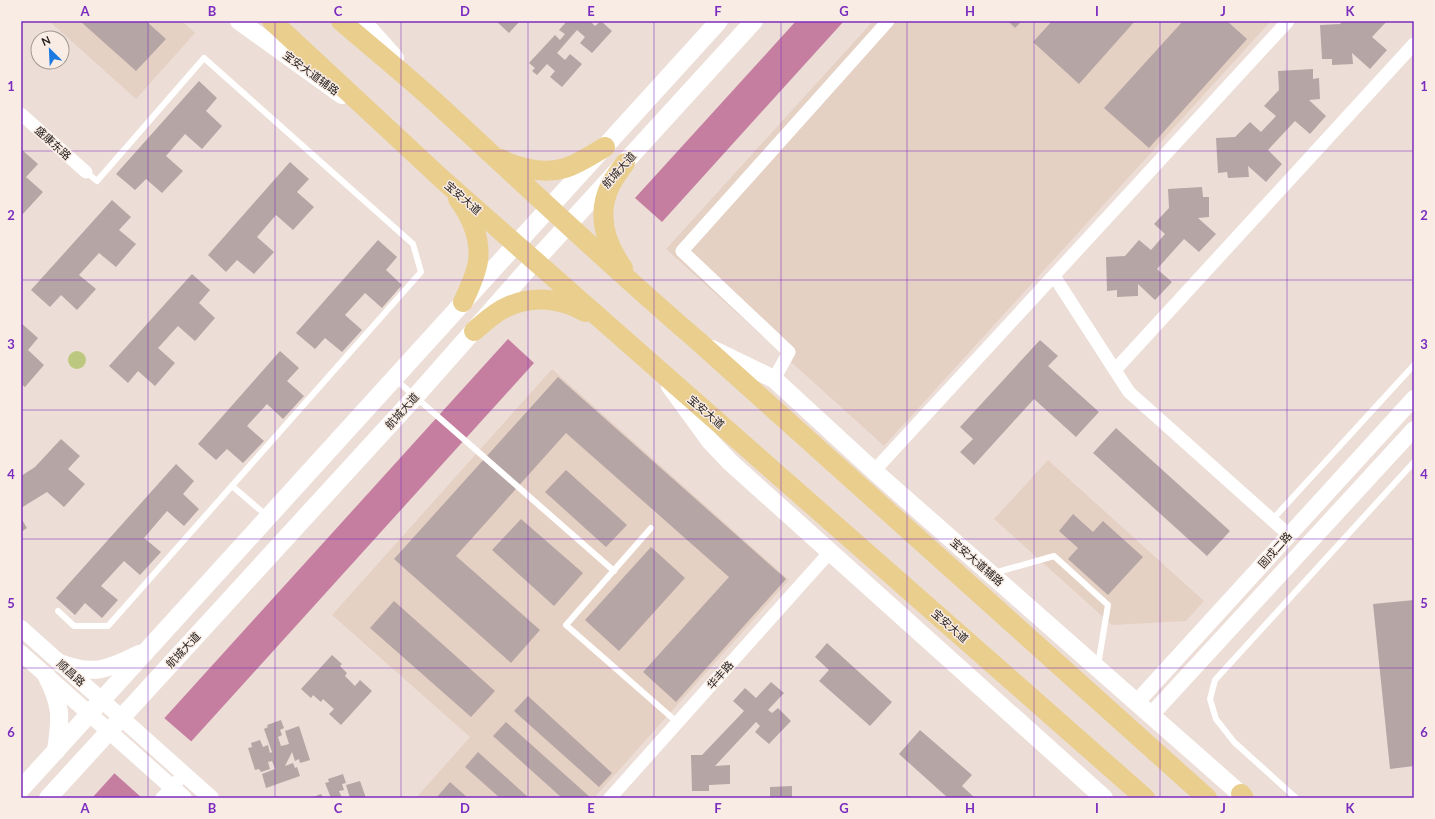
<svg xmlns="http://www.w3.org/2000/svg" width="1435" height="819" viewBox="0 0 1435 819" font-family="Lato,'Noto Sans SC',sans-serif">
<rect width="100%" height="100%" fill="#ecded7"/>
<g fill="#e5d0c4">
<path d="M49 21H182L195 33 136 99Z"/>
<path d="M873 21H1271L884 446 666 249Z"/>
<path d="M552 369 789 580 594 798H416L470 737 332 615Z"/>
<path d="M1048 460 1204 601 1186 621 1112 625 994 519Z"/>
</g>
<circle fill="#bcc87f" cx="77" cy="360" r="9"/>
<g fill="#c67ea0">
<path d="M796 21H844L662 222 635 198Z"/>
<path d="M508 339 534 363 140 798H92Z"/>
</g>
<path fill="#ecded7" d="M163 717 193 743 142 798 113 772Z"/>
<g fill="#b5a5a4">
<path d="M80 21H146L166 39 136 71Z"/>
<path d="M496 21H520L509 33Z"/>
<path d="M567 21H590L595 26 601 21 612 31 592 53 580 43 585 37 577 30 557 53 565 60 570 54 582 64 562 87 550 77 555 71 547 64 537 75 532 71 535 68 529 63 555 35 560 40 565 34 559 30Z"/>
<path d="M1008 21H1022L1015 28Z"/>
<path d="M1052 21H1135L1079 84 1033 42Z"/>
<path d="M1183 21H1227L1247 39 1149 148 1104 108Z"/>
<path d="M1343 21H1387L1372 37 1387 50 1370 69 1352 53 1353 64 1332 65V59H1322L1320 25 1340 24Z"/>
<path d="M1313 69V79L1319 78 1320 99 1309 100 1326 116 1310 134 1295 121 1268 150 1282 164 1266 182 1248 166 1249 177 1228 178 1227 172 1218 173 1216 138 1235 137 1250 122 1261 132 1276 116 1264 106 1279 90 1278 71Z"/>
<path d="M199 81 217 98 206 111 222 126 202 149 185 134 166 156 183 171 162 193 146 179 135 190 116 174Z"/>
<path d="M21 149 38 164 26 177 43 192 22 215 21 214Z"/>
<path d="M290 162 309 179 297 192 314 207 293 230 276 215 257 237 274 252 254 274 237 260 226 272 208 255Z"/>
<path d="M1202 187 1203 197H1209V217L1198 218 1216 234 1199 252 1184 239 1157 269 1172 282 1155 300 1138 284V296L1117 297V290L1107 291 1106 257 1125 256 1139 240 1151 250 1165 234 1154 224 1169 208 1168 189Z"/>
<path d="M112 200 131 217 119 230 136 244 116 267 99 253 79 275 96 289 77 310 61 295 50 307 31 290Z"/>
<path d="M378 240 397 257 386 270 402 285 382 308 365 293 345 315 362 330 342 352 325 338 315 349 296 333Z"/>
<path d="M192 274 210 290 199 303 215 318 195 341 178 326 158 348 175 363 155 386 138 371 128 383 109 366Z"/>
<path d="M21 323 38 338 28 350 44 365 25 387 21 384Z"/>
<path d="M1040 340 1058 356 1048 366 1099 412 1076 437 1034 399 974 465 960 452 973 439 960 427Z"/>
<path d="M280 351 299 368 287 381 304 396 283 419 267 404 247 426 264 441 243 463 227 449 216 460 198 444Z"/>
<path d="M558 377 786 579 676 702 643 672 729 577 566 433 456 556 540 630 511 663 394 559Z"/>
<path d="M1116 428 1230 531 1207 556 1093 453Z"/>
<path d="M61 439 80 456 68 469 85 484 64 507 47 492 21 508V476L35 467Z"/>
<path d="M176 464 194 481 183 494 199 509 184 526 167 511 144 538 161 552 140 575 124 561 101 586 118 600 102 618 85 603 75 615 56 598Z"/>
<path d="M566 470 627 525 606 547 545 492Z"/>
<path d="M1073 514 1093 532 1103 521 1143 557 1108 595 1068 559 1078 548 1059 531Z"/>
<path d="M21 518 27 528 21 532Z"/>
<path d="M521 519 583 573 554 606 492 550Z"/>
<path d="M651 547 685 578 619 651 585 620Z"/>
<path d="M1414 600V766L1390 769 1373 604Z"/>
<path d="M394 601 495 691 471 717 370 628Z"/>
<path d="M827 643 892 702 870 726 819 681 829 670 815 657Z"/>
<path d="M332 655 342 664 340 666 347 673 345 676 355 686 360 680 372 691 341 725 329 714 334 709 323 699 321 702 313 695 311 698 301 689Z"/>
<path d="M771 682 784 693 768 710 772 713 778 708 791 721 769 744 755 732 760 726 756 722 715 766 730 765V784L709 785V791H692L691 755H702L744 711 733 701 745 688 756 698Z"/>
<path d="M528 696 612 773 599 787 514 711Z"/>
<path d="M281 720 284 728 280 730 282 735 278 737 281 746 289 744 285 731 299 726 310 760 300 763 299 759 295 761 292 752 285 766 293 763 295 768 297 767 300 776 266 788 262 774 275 769 272 761 268 762 270 769 261 772 259 769 255 770 248 748 252 747 251 743 260 740 263 747 268 745 270 753 272 752 264 729 268 727 267 725Z"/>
<path d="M506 722 591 798H562L493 736Z"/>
<path d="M920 730 972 775 962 786 975 798H948L899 754Z"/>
<path d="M478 752 529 798H500L465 767Z"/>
<path d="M343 774 346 783 342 784 344 790 339 791 342 798H331L325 783 329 782 328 779Z"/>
<path d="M360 781 366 798H350L346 785Z"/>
<path d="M450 782 468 798H439L437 797Z"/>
<path d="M792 786V798H770V787Z"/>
<path d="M321 794 323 798H311Z"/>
</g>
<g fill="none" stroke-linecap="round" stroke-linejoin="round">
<g stroke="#fff" stroke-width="6">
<path d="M395 379 614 571"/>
<path d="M232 486 267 516"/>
<path d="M1272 520 1414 365"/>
<path d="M651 528 566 625 678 723"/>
<path d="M994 573 1054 556 1108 605 1098 665"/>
<path d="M58 611 74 626H108L421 272 413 244 204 58 97 181 86 172"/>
<path d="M1296 798 1234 742 1216 719 1210 699 1215 680 1414 462"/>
</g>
<g stroke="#fff" stroke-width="13">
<path d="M21 114 86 172"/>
<path d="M1054 276 1129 392 1289 535"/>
<path d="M1115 370 1414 44"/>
<path d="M774 379 789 352 682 251 888 21"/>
<path d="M874 471 1288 21"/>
<path d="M162 798 184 774"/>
<path d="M610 798 830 552"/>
</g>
<g stroke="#fff" stroke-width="16">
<path d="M21 628 211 798"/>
<path d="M21 653 184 798"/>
<path d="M1136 703 1414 398"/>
<path d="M1151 715 1414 429"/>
</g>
<g stroke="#fff" stroke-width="18">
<path d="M239 21 342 95"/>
<path d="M362 21 395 58"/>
<path d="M712 349 774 379 874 471 1245 798"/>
<path d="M670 386 710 441 730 462 1104 798"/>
<path d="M60 663C93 676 109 669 139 654"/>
<path d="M46 675C62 705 61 717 56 751"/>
<path d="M21 789 719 21"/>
<path d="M48 798 415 397 535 261 754 21"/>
</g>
<g stroke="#e9ce8d" stroke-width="20">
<path d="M272 21 443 180 1145 798"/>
<path d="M341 21C371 47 403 73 433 100 521 181 607 263 698 341L1207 798"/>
<path d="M501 159C508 163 517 166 525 168 560 177 576 164 605 147"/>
<path d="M458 199C471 216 481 239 478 261 476 275 469 289 463 302"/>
<path d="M623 268C605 243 596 213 611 184 615 177 620 170 625 163"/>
<path d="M474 331C485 322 495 312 507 307 532 295 562 298 585 312"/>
<path d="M1241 794 1244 798"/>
</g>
</g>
<path fill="none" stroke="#7b2cbf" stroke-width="1" stroke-opacity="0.55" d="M148 21V798M275 21V798M401 21V798M528 21V798M654 21V798M781 21V798M907 21V798M1034 21V798M1160 21V798M1287 21V798M21 151H1414M21 280H1414M21 410H1414M21 539H1414M21 668H1414"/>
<g text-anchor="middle" stroke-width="3" stroke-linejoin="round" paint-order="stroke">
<g font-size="11" fill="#1e1917" stroke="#f9ece4">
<text transform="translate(311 73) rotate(36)" y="4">宝安大道辅路</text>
<text transform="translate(53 143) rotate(42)" y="4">盛康东路</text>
<text transform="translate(619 170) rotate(-48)" y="4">航城大道</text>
<text transform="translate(463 198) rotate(41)" y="4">宝安大道</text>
<text transform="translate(402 411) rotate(-48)" y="4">航城大道</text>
<text transform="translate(706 412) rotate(41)" y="4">宝安大道</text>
<text transform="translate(1275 550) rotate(-48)" y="4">固戍二路</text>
<text transform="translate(977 562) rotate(41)" y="4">宝安大道辅路</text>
<text transform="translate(950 626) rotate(41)" y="4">宝安大道</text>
<text transform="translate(183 650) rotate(-47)" y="4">航城大道</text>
<text transform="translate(71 673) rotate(42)" y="4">顺昌路</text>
<text transform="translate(720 675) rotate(-48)" y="4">华丰路</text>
</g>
</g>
<rect width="1435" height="819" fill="none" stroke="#f9ece4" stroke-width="44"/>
<g transform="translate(50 50) rotate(336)"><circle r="19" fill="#f9ece4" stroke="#a19892"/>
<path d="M0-3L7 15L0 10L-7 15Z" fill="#1a7ae2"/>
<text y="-6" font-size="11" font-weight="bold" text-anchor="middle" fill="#1e1917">N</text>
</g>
<rect x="22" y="22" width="1391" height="775" fill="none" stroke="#7b2cbf" stroke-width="1.5"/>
<g font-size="13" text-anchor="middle" font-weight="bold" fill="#7b2cbf">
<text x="85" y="16">A</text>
<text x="212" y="16">B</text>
<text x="338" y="16">C</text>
<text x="465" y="16">D</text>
<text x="591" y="16">E</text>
<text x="718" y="16">F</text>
<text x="844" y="16">G</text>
<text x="970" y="16">H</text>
<text x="1097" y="16">I</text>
<text x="1223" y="16">J</text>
<text x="1350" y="16">K</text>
<text x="11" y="91">1</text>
<text x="1424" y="91">1</text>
<text x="11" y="220">2</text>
<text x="1424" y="220">2</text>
<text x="11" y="349">3</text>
<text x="1424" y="349">3</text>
<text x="11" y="479">4</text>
<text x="1424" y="479">4</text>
<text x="11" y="608">5</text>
<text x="1424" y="608">5</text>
<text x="11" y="737">6</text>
<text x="1424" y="737">6</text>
<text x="85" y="813">A</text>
<text x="212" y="813">B</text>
<text x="338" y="813">C</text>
<text x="465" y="813">D</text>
<text x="591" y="813">E</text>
<text x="718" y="813">F</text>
<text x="844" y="813">G</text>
<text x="970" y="813">H</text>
<text x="1097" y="813">I</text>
<text x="1223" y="813">J</text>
<text x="1350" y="813">K</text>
</g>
</svg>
